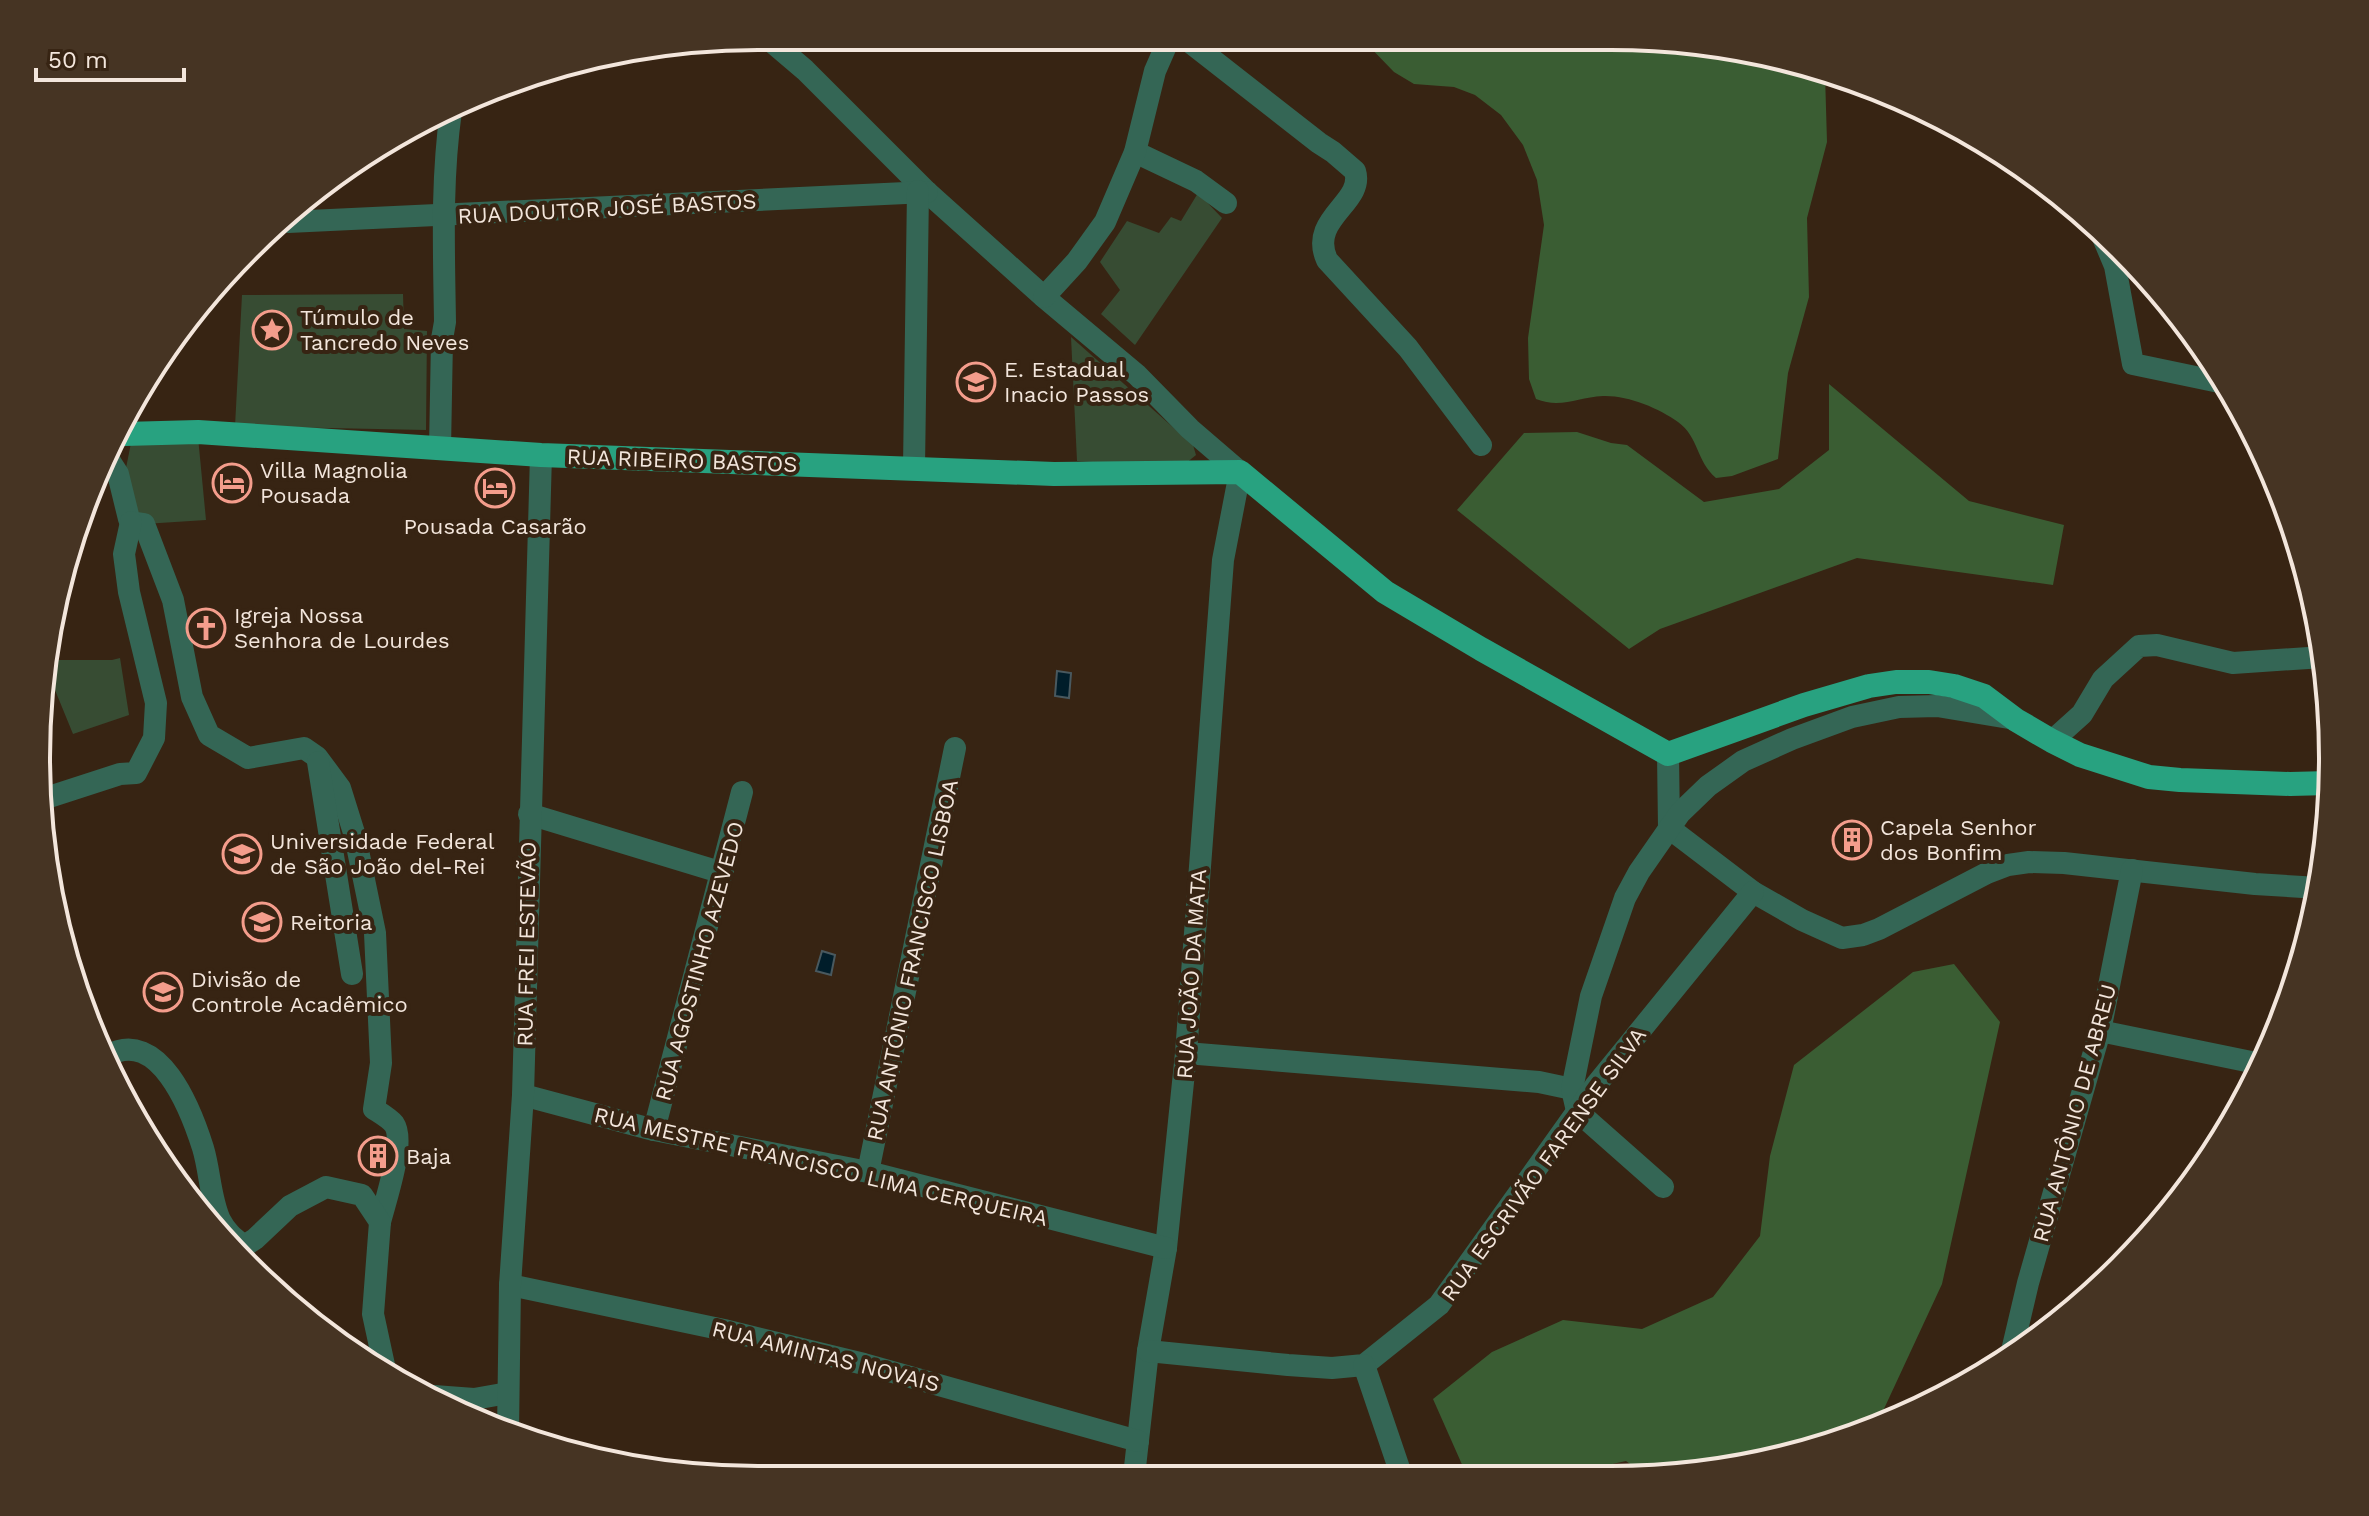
<svg xmlns="http://www.w3.org/2000/svg" width="2369" height="1516" viewBox="0 0 2369 1516" font-family="'Work Sans',sans-serif">
<rect width="100%" height="100%" fill="#372413"/>
<g fill="#374c33">
<path d="M1198 193 1222 218 1135 345 1101 314 1120 290 1100 262 1127 221 1159 233 1171 217 1181 221Z"/>
<path d="M403 294 404 329 427 331 426 430 235 426 242 295Z"/>
<path d="M1071 337 1193 445 1196 455 1180 468 1077 461Z"/>
<path d="M198 437 206 520 144 524 132 514 125 473 132 438Z"/>
<path d="M120 658 129 715 73 734 46 668 48 660H112Z"/>
</g>
<g fill="#3a5d33">
<path d="M1363 40 1706 42 1825 74 1827 142 1807 218 1809 297 1788 373 1778 459 1732 476 1716 478C1696 461 1699 437 1678 422 1659 408 1627 395 1603 396 1578 397 1561 409 1536 399L1529 379 1528 338 1544 225 1537 180 1523 145 1501 115 1475 95 1454 87 1414 84 1394 72Z"/>
<path d="M1829 384 1969 501 2064 525 2053 585 1857 558 1660 629 1629 649 1457 510 1524 433 1577 432 1611 443 1627 445 1704 502 1779 489 1829 450Z"/>
<path d="M1954 964 2000 1022 1942 1284 1876 1426 1797 1456 1658 1478H1649L1626 1461 1548 1478 1464 1469 1433 1399 1492 1352 1563 1320 1642 1329 1713 1297 1760 1236 1770 1156 1794 1065 1913 972Z"/>
</g>
<g fill="#001d2a" stroke="#49595f" stroke-width="2">
<path d="M1057 671 1071 673 1069 698 1055 696Z"/>
<path d="M822 951 835 955 831 975 816 971Z"/>
</g>
<g fill="none" stroke-linecap="round" stroke-linejoin="round">
<g stroke="#346655" stroke-width="22">
<path d="M765 36 805 70 927 192 1044 297 1137 375 1190 429 1240 472 1223 560 1186 1053 1166 1248 1148 1351 1134 1476"/>
<path d="M1186 39 1319 143 1333 152 1355 171C1365 203 1308 218 1327 260L1408 348 1481 445"/>
<path d="M1135 152 1196 181 1226 203"/>
<path d="M288 222 927 192"/>
<path d="M2099 228 2115 266 2133 364 2224 383"/>
<path d="M1044 297 1077 261 1105 222 1135 152 1155 71 1169 39"/>
<path d="M440 449 442 339 445 322C444 252 441 181 451 111"/>
<path d="M109 460 118 474 129 519 131 522 144 524 173 600 192 697 209 735 248 758 304 748 317 757 340 788 355 836 375 933 381 1063 374 1109C380 1113 389 1118 394 1124 406 1141 385 1202 380 1222"/>
<path d="M914 467 918 191"/>
<path d="M2052 741 2082 714 2103 679 2139 646 2157 645 2233 663 2323 657"/>
<path d="M1668 754 1669 828"/>
<path d="M318 762 352 974"/>
<path d="M46 798 120 774 136 773 154 738 156 703 129 592 124 554 131 522"/>
<path d="M529 814 723 873"/>
<path d="M1669 828 1753 892 1802 920 1842 938 1863 935 1879 929 1987 873 2008 865 2029 862 2064 863 2255 884 2319 888"/>
<path d="M2100 1031 2261 1064"/>
<path d="M1186 1053 1539 1082 1572 1089"/>
<path d="M107 1056C159 1026 191 1110 203 1148 210 1171 210 1198 220 1220 226 1232 234 1238 244 1246L255 1239 290 1206 326 1187 362 1195 380 1222 373 1314 384 1365"/>
<path d="M523 1095 654 1130 868 1172 1166 1248"/>
<path d="M654 1130 742 792"/>
<path d="M868 1172 955 748"/>
<path d="M1663 1187 1577 1111 1572 1089 1591 996 1625 898 1639 872 1680 813 1708 786 1743 761 1792 739 1852 717 1899 707 1937 706 2015 719"/>
<path d="M510 1285 724 1330 864 1364 1138 1441"/>
<path d="M1148 1351 1288 1365 1332 1368 1364 1365 1439 1305 1596 1085 1753 892"/>
<path d="M2011 1355 2028 1283 2100 1031 2132 870"/>
<path d="M1364 1365 1402 1477"/>
<path d="M434 1396 474 1399 508 1393"/>
<path d="M508 1432 510 1285 523 1095 541 455"/>
</g>
<path stroke="#28a280" stroke-width="24" d="M124 434 198 432 541 455 1054 474 1240 472 1385 592 1481 649 1668 754 1804 705 1869 686 1896 682H1929L1954 686 1984 696 2016 720 2052 741 2080 755 2149 777 2180 780 2290 784 2329 783"/>
</g>
<defs>
<symbol id="sight-ring" viewBox="-11 -11 22 22"><circle r="9.5" fill="#372413" stroke="#f49d8c" stroke-width="1.5"/><path d="M0-6L1.8-2.2L6-1.7L2.9 1.2L3.7 5.4L0 3.3L-3.7 5.4L-2.9 1.2L-6-1.7L-1.8-2.2Z" fill="#f49d8c"/></symbol>
<symbol id="school-ring" viewBox="-11 -11 22 22"><circle r="9.5" fill="#372413" stroke="#f49d8c" stroke-width="1.5"/><path d="M0-5L7-2L0 1L-7-2ZM-4 1L0 2.5L4 1V4Q0 6-4 4Z" fill="#f49d8c"/></symbol>
<symbol id="hotel-ring" viewBox="-11 -11 22 22"><circle r="9.5" fill="#372413" stroke="#f49d8c" stroke-width="1.5"/><path d="M-6-4.5h1.5V1H6V5H4.5V3h-9V5H-6ZM-4 0a1.8 1.8 0 1 1 3.6 0ZM.5 0V-2.5h3Q6-2.5 6 0Z" fill="#f49d8c"/></symbol>
<symbol id="church-ring" viewBox="-11 -11 22 22"><circle r="9.5" fill="#372413" stroke="#f49d8c" stroke-width="1.5"/><path d="M-1.2-6h2.4v3.5h3.3v2.4h-3.3V6h-2.4V-.1h-3.3v-2.4h3.3Z" fill="#f49d8c"/></symbol>
<symbol id="building-ring" viewBox="-11 -11 22 22"><circle r="9.5" fill="#372413" stroke="#f49d8c" stroke-width="1.5"/><path d="M-4-6H4V6H1V3H-1V6H-4ZM-2.5-4.3h1.7v1.8h-1.7ZM.8-4.3h1.7v1.8H.8ZM-2.5-1h1.7V.8h-1.7ZM.8-1h1.7V.8H.8Z" fill="#f49d8c"/></symbol>
<symbol id="university-ring" viewBox="-11 -11 22 22"><circle r="9.5" fill="#372413" stroke="#f49d8c" stroke-width="1.5"/><path d="M0-5L7-2L0 1L-7-2ZM-4 1L0 2.5L4 1V4Q0 6-4 4Z" fill="#f49d8c"/></symbol>
</defs>
<g fill-rule="evenodd">
<use href="#sight-ring" x="250" y="308" width="44" height="44"/>
<use href="#school-ring" x="954" y="360" width="44" height="44"/>
<use href="#hotel-ring" x="210" y="461" width="44" height="44"/>
<use href="#hotel-ring" x="473" y="466" width="44" height="44"/>
<use href="#church-ring" x="184" y="606" width="44" height="44"/>
<use href="#building-ring" x="1830" y="818" width="44" height="44"/>
<use href="#university-ring" x="220" y="832" width="44" height="44"/>
<use href="#university-ring" x="240" y="900" width="44" height="44"/>
<use href="#university-ring" x="141" y="970" width="44" height="44"/>
<use href="#building-ring" x="356" y="1134" width="44" height="44"/>
</g>
<g text-anchor="middle" stroke-width="8" stroke-linejoin="round" paint-order="stroke">
<g font-size="22" fill="#f3e6dc" stroke="#372413">
<text transform="translate(607 208) rotate(-3)" y="8">RUA DOUTOR JOSÉ BASTOS</text>
<text transform="translate(682 460) rotate(2)" y="8">RUA RIBEIRO BASTOS</text>
<text transform="translate(526 944) rotate(-89)" y="8">RUA FREI ESTEVÃO</text>
<text transform="translate(912 960) rotate(-78)" y="8">RUA ANTÔNIO FRANCISCO LISBOA</text>
<text transform="translate(699 961) rotate(-75)" y="8">RUA AGOSTINHO AZEVEDO</text>
<text transform="translate(1191 974) rotate(-86)" y="8">RUA JOÃO DA MATA</text>
<text transform="translate(2074 1113) rotate(-75)" y="8">RUA ANTÔNIO DE ABREU</text>
<text transform="translate(1543 1164) rotate(-54)" y="8">RUA ESCRIVÃO FARENSE SILVA</text>
<text transform="translate(821 1166) rotate(13)" y="8">RUA MESTRE FRANCISCO LIMA CERQUEIRA</text>
<text transform="translate(826 1356) rotate(14)" y="8">RUA AMINTAS NOVAIS</text>
</g>
<g font-size="22" fill="#f3e6dc" stroke="#372413" text-anchor="start">
<text x="300" y="325">Túmulo de<tspan x="300" dy="25">Tancredo Neves</tspan></text>
<text x="1004" y="377">E. Estadual<tspan x="1004" dy="25">Inacio Passos</tspan></text>
<text x="260" y="478">Villa Magnolia<tspan x="260" dy="25">Pousada</tspan></text>
<text x="495" y="534" text-anchor="middle">Pousada Casarão</text>
<text x="234" y="623">Igreja Nossa<tspan x="234" dy="25">Senhora de Lourdes</tspan></text>
<text x="1880" y="835">Capela Senhor<tspan x="1880" dy="25">dos Bonfim</tspan></text>
<text x="270" y="849">Universidade Federal<tspan x="270" dy="25">de São João del-Rei</tspan></text>
<text x="290" y="930">Reitoria</text>
<text x="191" y="987">Divisão de<tspan x="191" dy="25">Controle Acadêmico</tspan></text>
<text x="406" y="1164">Baja</text>
</g>
</g>
<path d="M0 0H2369V1516H0ZM758 50H1611A708 708 0 0 1 2319 758V758A708 708 0 0 1 1611 1466H758A708 708 0 0 1 50 758V758A708 708 0 0 1 758 50Z" fill="#463423" fill-rule="evenodd"/>
<path fill="none" stroke="#f3e6dc" stroke-width="4" d="M758 50H1611A708 708 0 0 1 2319 758V758A708 708 0 0 1 1611 1466H758A708 708 0 0 1 50 758V758A708 708 0 0 1 758 50Z"/>
<path d="M36 68v12h148v-12" fill="none" stroke="#f3e6dc" stroke-width="4"/>
<text x="48" y="68" font-size="24" fill="#f3e6dc" stroke="#372413" stroke-width="6" paint-order="stroke">50 m</text>
</svg>
